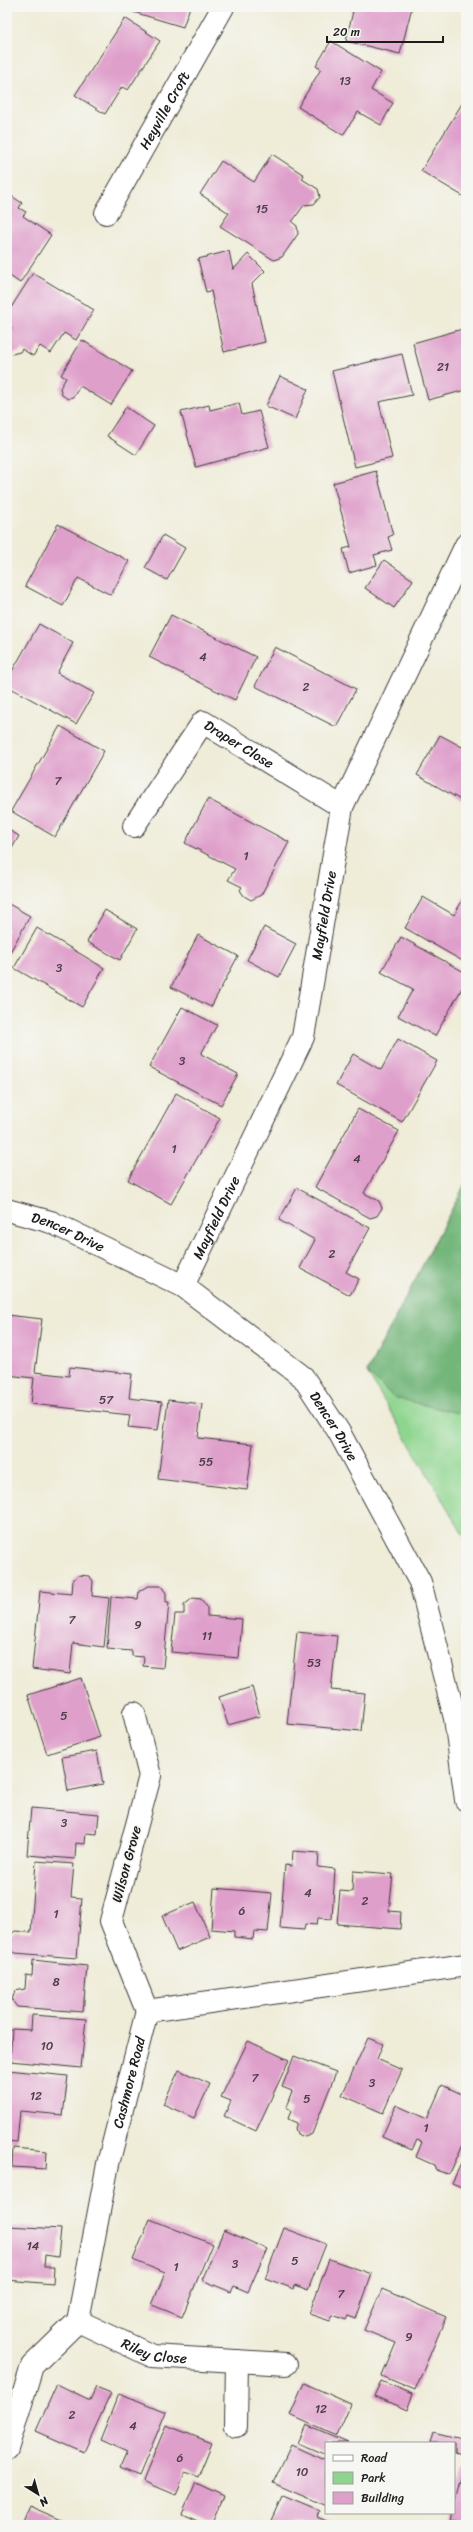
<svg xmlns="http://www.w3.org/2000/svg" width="473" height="2532" viewBox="0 0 473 2532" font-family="Sriracha,sans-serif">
<rect width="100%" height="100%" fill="#f6f6f2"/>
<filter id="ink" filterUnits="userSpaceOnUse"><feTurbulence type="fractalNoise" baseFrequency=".025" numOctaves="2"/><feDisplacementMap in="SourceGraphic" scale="8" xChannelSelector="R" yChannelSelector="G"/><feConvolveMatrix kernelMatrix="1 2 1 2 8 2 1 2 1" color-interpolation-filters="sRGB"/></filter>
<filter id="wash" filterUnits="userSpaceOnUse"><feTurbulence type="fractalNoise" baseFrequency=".012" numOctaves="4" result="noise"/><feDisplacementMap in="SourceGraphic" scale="16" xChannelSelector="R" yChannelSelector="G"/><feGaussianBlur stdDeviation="0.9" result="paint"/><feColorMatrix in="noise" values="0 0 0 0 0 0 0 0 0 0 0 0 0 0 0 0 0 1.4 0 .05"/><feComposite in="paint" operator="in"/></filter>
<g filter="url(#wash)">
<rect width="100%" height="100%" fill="#efecd8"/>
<path fill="#8fd58f" stroke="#567856" d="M466 1182V1537L465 1538 367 1372Z"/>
<path fill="#73b67a" stroke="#48694b" d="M466 1182V1403L457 1413 395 1398 367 1372Z"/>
<g id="blocks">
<g fill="#df9fcb">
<path d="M130 7H190L183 27 130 11Z"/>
<path d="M350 7H412L400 54 346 41 353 11 349 10Z"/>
<path d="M125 18 160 41 128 90 122 87 105 114 75 95Z"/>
<path d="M331 41 381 72 371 90 393 103 381 125 358 112 343 135 298 107 321 69 316 66Z"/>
<path d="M466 97V198L421 171Z"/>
<path d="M272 154 304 175 302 179 318 189 320 197 314 204 304 205 292 222 297 226 298 234 282 257 274 260 220 226 229 213 200 194 221 161 254 182Z"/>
<path d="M7 193 22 203 19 208 26 212 23 216 51 235 20 283 7 274Z"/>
<path d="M229 251 233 270 248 254 265 271 252 284 265 342 224 352 211 291 206 292 198 259Z"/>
<path d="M33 273 94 310 76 340 64 333 51 353 40 346 33 356 22 349 20 352 12 354 7 352V336L12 328 7 325V314Z"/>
<path d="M466 328V390L428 400 413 343Z"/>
<path d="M82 340 132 371 111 405 80 386 74 396 68 399 62 395 60 388 66 378 61 375Z"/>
<path d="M402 354 412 395 379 402 392 458 355 467 332 371Z"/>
<path d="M280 376 308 389 295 419 266 406Z"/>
<path d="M239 403 242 415 259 411 269 447 196 467 181 412 209 405 210 410Z"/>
<path d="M126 407 154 426 136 455 107 436Z"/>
<path d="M376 471 393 535 388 537 392 550 374 555 377 565 349 573 343 549 351 547 333 483Z"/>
<path d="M58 524 129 561 111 595 78 578 63 606 25 586Z"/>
<path d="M163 535 185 548 167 580 145 568Z"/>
<path d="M384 560 413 580 394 608 365 588Z"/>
<path d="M171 615 256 657 235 700 149 657Z"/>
<path d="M39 624 73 643 57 673 94 693 76 724 7 686V680Z"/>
<path d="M275 647 356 689 336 727 255 686Z"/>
<path d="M60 726 104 751 55 837 11 811Z"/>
<path d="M440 735 466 749V803L417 775Z"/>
<path d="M208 799 289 842 261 895 251 900 244 896 240 890 242 887 228 880 235 869 185 843Z"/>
<path d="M7 829 19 836 7 857Z"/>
<path d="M466 894V963L405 928 423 897 454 915Z"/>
<path d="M7 903 30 916 9 954 7 953Z"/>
<path d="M105 910 137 929 120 960 87 942Z"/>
<path d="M264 927 296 944 279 977 247 960Z"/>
<path d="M37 928 104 968 82 1007 14 968Z"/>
<path d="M198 935 238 956 211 1007 171 987Z"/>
<path d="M401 937 466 973V981L435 1036 398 1016 413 989 381 972Z"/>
<path d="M182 1007 217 1025 201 1054 238 1074 221 1105 149 1067Z"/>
<path d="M398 1039 437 1061 402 1122 336 1085 353 1054 381 1070Z"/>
<path d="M176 1093 220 1118 171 1204 128 1180Z"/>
<path d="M358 1109 399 1131 364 1193 379 1201 382 1208 377 1216 370 1218 315 1187Z"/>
<path d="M297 1188 370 1228 346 1272 359 1279 350 1295 300 1268 315 1240 279 1220Z"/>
<path d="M7 1315 42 1319 35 1372 69 1376 70 1367 132 1374 129 1398 162 1402 158 1430 128 1427 130 1415 31 1404 34 1378 7 1375Z"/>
<path d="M168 1400 202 1404 198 1438 253 1444 247 1490 158 1479Z"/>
<path d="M79 1575 89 1576 93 1581 92 1596 109 1598 104 1647 73 1643 70 1674 32 1669 40 1591 72 1594 73 1580Z"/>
<path d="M148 1586H161L166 1593V1602H169L163 1668 143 1666 144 1657 132 1656V1651L107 1649 111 1597 138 1599 139 1591Z"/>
<path d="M193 1598 201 1599 207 1607V1616L242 1619 239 1658 171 1652 175 1614H184V1605Z"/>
<path d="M297 1632 337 1636 331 1690 365 1693 361 1731 287 1724Z"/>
<path d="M81 1678 100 1737 47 1754 28 1695Z"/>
<path d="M252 1687 260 1716 228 1725 219 1697Z"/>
<path d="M97 1751 103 1784 68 1791 62 1757Z"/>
<path d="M31 1808 99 1814 97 1834 86 1833 85 1844 76 1843 75 1859 27 1855Z"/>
<path d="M293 1851 319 1853 318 1867 335 1869 332 1919 318 1918 317 1925 305 1924 304 1930 280 1928 285 1865 292 1866Z"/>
<path d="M36 1861 74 1864 71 1897 82 1898 77 1958 15 1953 8 1945V1937L15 1931 31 1932Z"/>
<path d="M353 1871 393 1874 389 1911 401 1912 400 1929 337 1924 340 1891 352 1892Z"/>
<path d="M214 1888 272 1893 268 1932 254 1931 253 1939 234 1937V1931L211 1929Z"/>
<path d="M195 1902 210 1937 177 1951 162 1916Z"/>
<path d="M33 1960 87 1966 83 2012 17 2007 12 2000 15 1991 25 1989 26 1975 32 1976Z"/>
<path d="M32 2015 86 2019 81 2068 10 2061 12 2029 31 2030Z"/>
<path d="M368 2038 383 2044 377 2059 402 2070 383 2113 342 2095Z"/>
<path d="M248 2041 289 2060 256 2131 224 2116 231 2101 221 2097Z"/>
<path d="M294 2056 336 2072 312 2134 305 2137 297 2134 295 2128 297 2123 288 2119 291 2110 286 2107 292 2091 282 2087Z"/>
<path d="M8 2070 68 2076 63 2115 20 2111 17 2142 7 2141Z"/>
<path d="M179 2070 210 2084 194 2118 163 2104Z"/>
<path d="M442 2085 466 2096V2137L451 2171 447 2174 436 2170 434 2165 416 2157 422 2142 417 2140 412 2150 382 2137 396 2105 427 2119Z"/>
<path d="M13 2148 47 2151 46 2169 12 2167Z"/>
<path d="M466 2153V2189L452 2183Z"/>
<path d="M150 2219 212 2244 182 2317 152 2305 165 2273 133 2260Z"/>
<path d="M8 2226 61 2229 58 2257 45 2255 44 2267H54L53 2284 7 2280Z"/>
<path d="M284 2228 326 2244 308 2290 295 2285 294 2289 265 2278Z"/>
<path d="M224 2230 267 2249 248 2292 234 2286 231 2292 202 2280Z"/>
<path d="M329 2259 372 2274 356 2319 348 2316 346 2320 333 2315 330 2321 309 2314Z"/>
<path d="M382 2289 446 2317 415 2390 382 2376 396 2343 364 2330Z"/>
<path d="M381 2381 413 2394 407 2410 374 2396Z"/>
<path d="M304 2383 351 2404 337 2436 290 2415Z"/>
<path d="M57 2384 90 2400 96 2387 111 2393 84 2452 36 2431Z"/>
<path d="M119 2393 166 2412 139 2476 120 2468 127 2452 100 2440Z"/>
<path d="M166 2425 212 2443 198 2477 185 2472 176 2495 143 2481Z"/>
<path d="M306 2425 348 2443H326V2455L298 2443Z"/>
<path d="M433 2432 466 2440 461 2455 454 2453V2443H430Z"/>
<path d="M291 2445 326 2461V2506L273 2483Z"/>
<path d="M463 2469 466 2470V2525L450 2522 452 2513H454V2504Z"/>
<path d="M196 2483 224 2496 211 2525H206L182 2514Z"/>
<path d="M283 2496 319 2511 317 2517 331 2523 330 2525H270Z"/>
<path d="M29 2506 64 2521 63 2525H21Z"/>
</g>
</g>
</g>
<g filter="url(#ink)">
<use href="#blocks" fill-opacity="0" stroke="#3c3b38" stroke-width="1"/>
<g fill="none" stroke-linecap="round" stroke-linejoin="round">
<defs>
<g id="minor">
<path id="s1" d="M106 213 223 7"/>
<path id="s2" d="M134 826 203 722 342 807"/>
<path id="s3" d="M7 1210 51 1222 183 1286 303 1377 339 1432 420 1582 455 1718 466 1800"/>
<path id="s4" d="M183 1286 303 1037 342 807 466 545"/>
<path d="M134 1713 150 1776 111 1921 147 2011"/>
<path id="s5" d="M78 2321 152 2356 286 2364"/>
<path d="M236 2426 237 2361"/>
<path id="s6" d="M7 2449 32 2366 78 2321 108 2164 147 2011 466 1965"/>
</g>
</defs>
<use href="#minor" stroke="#3c3b38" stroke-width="24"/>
<use href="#minor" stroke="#fff" stroke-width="22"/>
</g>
</g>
<g text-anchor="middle" stroke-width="3.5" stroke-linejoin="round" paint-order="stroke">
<g font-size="12" fill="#4d3d48">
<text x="345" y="85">13</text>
<text x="262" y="213">15</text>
<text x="443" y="371">21</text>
<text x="203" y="661">4</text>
<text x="306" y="691">2</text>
<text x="58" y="785">7</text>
<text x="246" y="860">1</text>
<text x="59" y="972">3</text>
<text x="182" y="1065">3</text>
<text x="174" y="1153">1</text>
<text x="357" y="1163">4</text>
<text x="332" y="1258">2</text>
<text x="106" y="1404">57</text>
<text x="206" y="1466">55</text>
<text x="72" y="1624">7</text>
<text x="138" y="1629">9</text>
<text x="207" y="1640">11</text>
<text x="314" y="1667">53</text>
<text x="64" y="1720">5</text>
<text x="64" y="1827">3</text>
<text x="308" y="1897">4</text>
<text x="365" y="1905">2</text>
<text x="242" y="1915">6</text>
<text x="56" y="1918">1</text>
<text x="56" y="1986">8</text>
<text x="47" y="2050">10</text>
<text x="255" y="2082">7</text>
<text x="372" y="2087">3</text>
<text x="36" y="2100">12</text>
<text x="307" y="2103">5</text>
<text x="426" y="2132">1</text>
<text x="33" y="2250">14</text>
<text x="295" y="2265">5</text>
<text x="235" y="2268">3</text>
<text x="176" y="2271">1</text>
<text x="341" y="2298">7</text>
<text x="409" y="2341">9</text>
<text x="321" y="2413">12</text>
<text x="72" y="2419">2</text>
<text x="133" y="2430">4</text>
<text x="180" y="2462">6</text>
<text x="302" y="2476">10</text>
</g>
<g font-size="14" fill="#1c1c1c" stroke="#f6f6f2">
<text dy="5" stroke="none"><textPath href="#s1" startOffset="118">Heyville Croft</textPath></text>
<text dy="5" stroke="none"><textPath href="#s2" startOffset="167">Draper Close</textPath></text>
<text dy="5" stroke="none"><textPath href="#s4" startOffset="400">Mayfield Drive</textPath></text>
<text dy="5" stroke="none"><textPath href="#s4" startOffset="76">Mayfield Drive</textPath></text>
<text dy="5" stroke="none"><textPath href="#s3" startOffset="65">Dencer Drive</textPath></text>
<text dy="5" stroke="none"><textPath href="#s3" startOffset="401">Dencer Drive</textPath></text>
<text transform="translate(126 1864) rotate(-75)" y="5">Wilson Grove</text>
<text dy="5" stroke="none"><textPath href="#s6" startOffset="395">Cashmore Road</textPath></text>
<text dy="5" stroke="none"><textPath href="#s5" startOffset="83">Riley Close</textPath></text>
</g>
</g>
<rect width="473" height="2532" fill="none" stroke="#f6f6f2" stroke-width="24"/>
<rect x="325" y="2442" width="130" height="72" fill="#f6f6f2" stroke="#9f9f9c"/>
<rect x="333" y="2455" width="20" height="6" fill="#ffffff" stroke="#9f9f9c"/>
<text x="361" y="2462" font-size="12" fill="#1c1c1c">Road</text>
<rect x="333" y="2472" width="20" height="12" fill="#8fd58f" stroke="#9f9f9c"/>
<text x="361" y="2482" font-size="12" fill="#1c1c1c">Park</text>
<rect x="333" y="2492" width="20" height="12" fill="#df9fcb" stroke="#9f9f9c"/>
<text x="361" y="2502" font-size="12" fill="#1c1c1c">Building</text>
<g transform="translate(38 2494) rotate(143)" stroke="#f6f6f2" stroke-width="3" paint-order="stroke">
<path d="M0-3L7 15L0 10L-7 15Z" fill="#1c1c1c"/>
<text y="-6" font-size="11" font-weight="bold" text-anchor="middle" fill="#1c1c1c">N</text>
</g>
<path d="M327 36v6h116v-6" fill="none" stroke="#1c1c1c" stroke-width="2"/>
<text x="333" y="36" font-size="12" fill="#1c1c1c" stroke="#f6f6f2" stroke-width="3" paint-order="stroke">20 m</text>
</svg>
